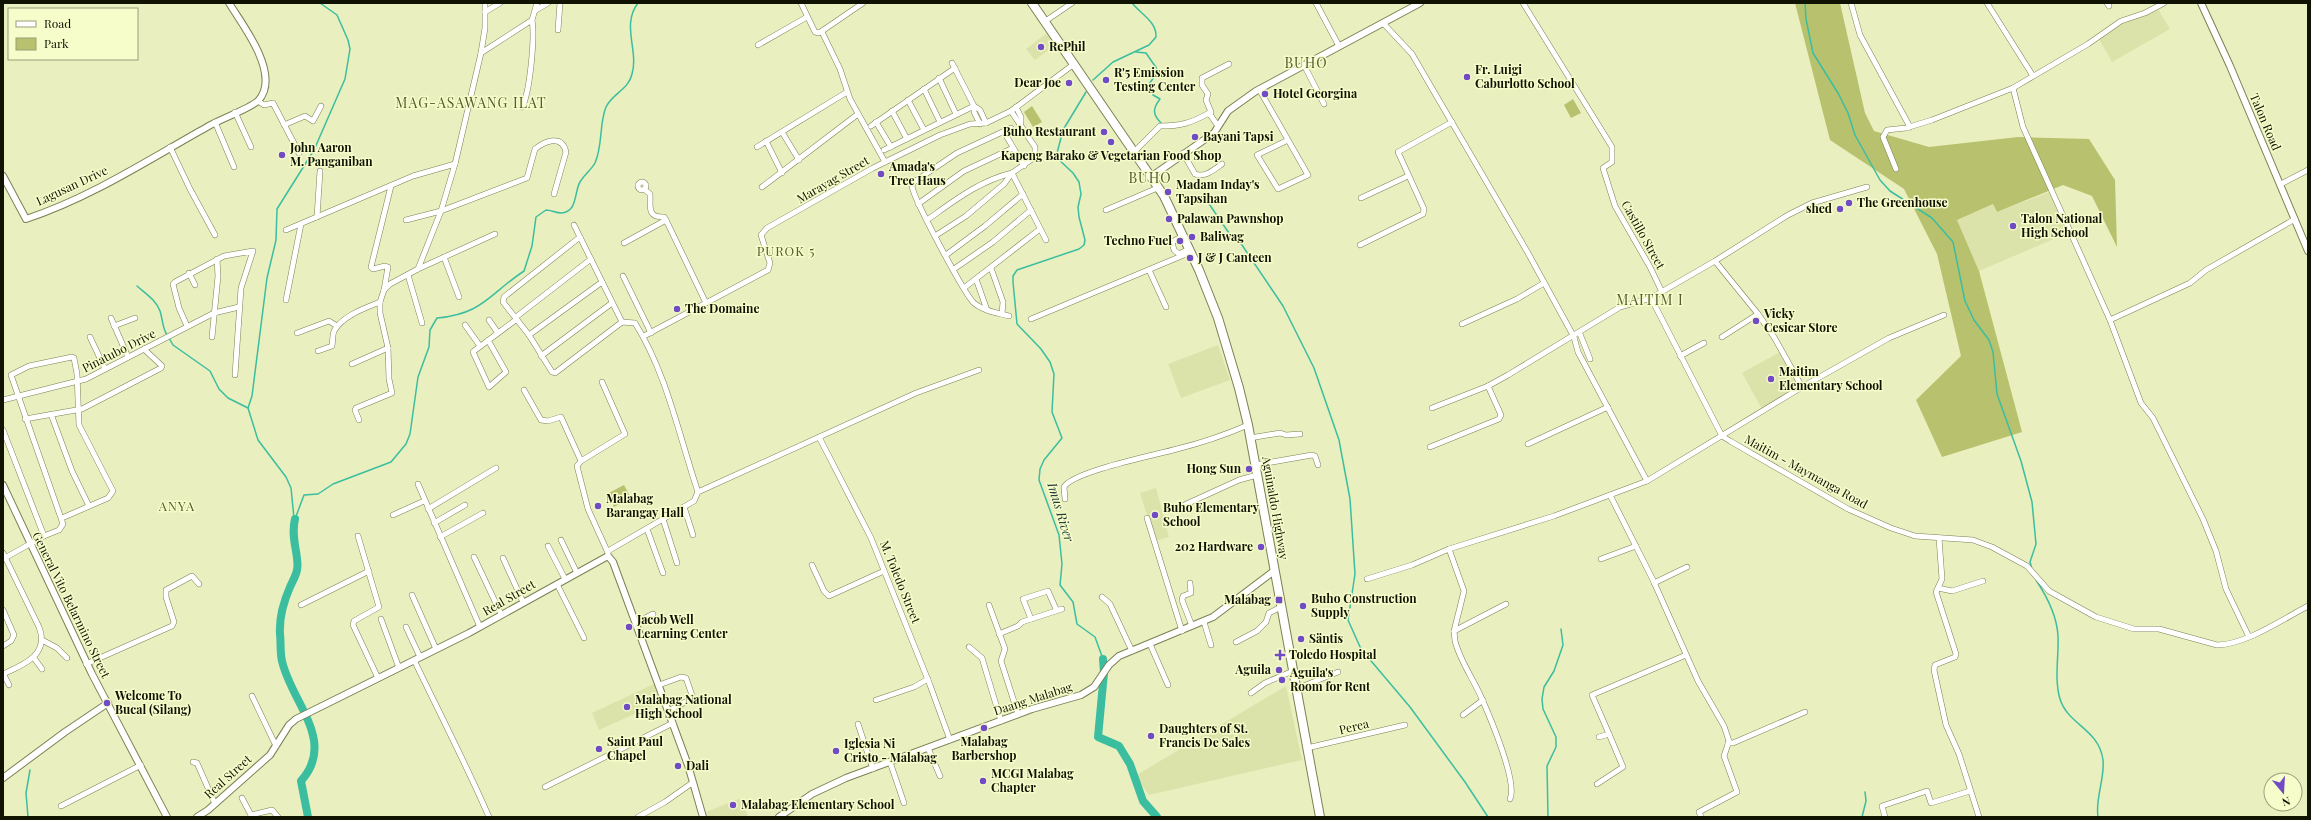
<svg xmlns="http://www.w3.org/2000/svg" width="2311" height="820" viewBox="0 0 2311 820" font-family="'Playfair Display',serif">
<rect width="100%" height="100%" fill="#e9efbe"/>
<g fill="#dce3aa">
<path d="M2158 9 2170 29 2112 62 2099 39 2123 23Z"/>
<path d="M1047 33 1056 45 1035 60 1026 49Z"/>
<path d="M2052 191 2070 232 1979 271 1957 220 1993 204 1997 212Z"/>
<path d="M1218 345 1230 380 1181 398 1168 364Z"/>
<path d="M1780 352 1800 386 1762 409 1742 373Z"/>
<path d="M1156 488 1169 537 1155 541 1140 493Z"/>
<path d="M656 683 663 701 599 730 592 713Z"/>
<path d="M1286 686 1302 760 1149 795 1135 776Z"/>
<path d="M741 798 748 817H708L706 812Z"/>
</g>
<g fill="#b8c16d">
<path d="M1795 3H1840L1865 113 1874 131 1929 147 2018 137 2089 139 2115 180 2117 247 2092 196 2063 185 1997 212 1993 204 1957 220 1979 271 2022 432 1942 457 1916 400 1961 356 1937 254 1904 189 1830 140Z"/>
<path d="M1573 99 1581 113 1571 118 1564 105Z"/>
<path d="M1032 106 1042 122 1033 127 1024 112Z"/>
<path d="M624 485 631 498 614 507 607 494Z"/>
</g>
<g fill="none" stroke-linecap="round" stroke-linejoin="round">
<g stroke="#3bbea0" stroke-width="1.5">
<path d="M1805 3 1806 19 1813 53 1838 93 1848 113 1855 135 1880 180 1890 191 1932 218 1953 242 1965 301 1974 320 1989 340 1993 352 1997 394 2021 461 2032 502 2036 544 2030 562 2032 569"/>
<path d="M1136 52 1146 53 1157 69V73L1149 84 1153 95 1160 99C1153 108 1152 114 1161 123"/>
<path d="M1093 80 1113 62 1149 45 1156 37C1157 22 1141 14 1132 3"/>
<path d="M1086 92 1063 130 1056 157 1073 173 1079 182 1081 194 1078 207 1079 217 1085 240 1084 245 1079 249 1017 270 1013 276V282L1017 324 1041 349 1050 362 1054 374 1052 412 1062 438 1044 460 1040 469 1039 480 1059 535 1062 564 1060 585 1073 602 1077 624 1095 637 1103 659"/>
<path d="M1203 195 1233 239 1242 245 1283 306 1314 368 1339 440 1350 499 1355 574 1348 620 1361 649 1410 707 1465 782 1488 817"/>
<path d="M137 286C146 294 156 300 160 311 163 320 162 327 167 335"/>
<path d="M169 338 173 345 210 371 219 389 228 398 248 408"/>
<path d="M294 518 291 488 286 477 258 440 248 408 252 396 267 278 276 240 277 209 314 150 345 79 350 49 348 40 337 15 320 3"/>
<path d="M295 519 304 495 318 494 333 484 391 462 406 444 410 434 418 377 429 347 430 330 437 318C483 314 489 294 524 271L532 246 536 217 546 210C551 210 556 213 561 213 578 212 574 192 580 182 584 175 591 170 595 163 603 145 599 124 606 107 612 94 629 89 632 74 639 51 621 25 638 3"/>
<path d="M2036 580C2046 595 2057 616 2058 636 2059 656 2054 679 2060 699 2068 725 2099 729 2103 760 2105 779 2095 798 2098 817"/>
<path d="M28 817 26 793 30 770"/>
<path d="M1548 817 1547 766 1556 747V737L1543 709 1542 699 1544 687 1554 671 1563 645 1561 629"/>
<path d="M1862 817 1866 801 1865 792"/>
</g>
<g stroke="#3bbea0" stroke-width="8">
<path d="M295 519C290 539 300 557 297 570 296 576 292 582 290 587 283 603 279 617 280 634 281 643 280 653 282 661 291 702 337 741 301 781L308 817"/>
<path d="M1103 659 1104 673 1098 737 1119 746 1130 764 1143 801 1157 817"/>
</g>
<defs>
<g id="minor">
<path d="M801 3 815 32 819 33 863 3"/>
<path d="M1316 3 1339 46"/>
<path d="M1523 3 1612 147V162L1603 168 1615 206 1650 267 1662 292"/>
<path d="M1851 3 1860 35 1910 127"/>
<path d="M1987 3 2033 76"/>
<path d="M2107 3 2109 6"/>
<path d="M536 10 548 3"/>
<path d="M485 12 500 3"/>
<path d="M1044 22 1072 3"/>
<path d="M1383 23 1412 54 1528 253 1574 337 1578 352 1647 481"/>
<path d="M558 30 560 3"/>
<path d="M822 32 840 69 850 99 885 162"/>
<path d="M758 45 807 17"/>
<path d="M481 53 532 20 537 3"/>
<path d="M952 63 974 106 980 110 986 123"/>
<path d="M1304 65 1324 104"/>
<path d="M939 78 956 114"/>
<path d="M2013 88 2023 127 2110 320 2141 403 2153 418 2203 519 2216 551 2226 589 2249 637"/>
<path d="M924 89 940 122"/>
<path d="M1259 89 1308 175 1278 189 1257 155 1288 140"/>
<path d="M908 100 924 130"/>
<path d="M258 101 264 105 273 103 299 153"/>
<path d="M974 106V112L980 124"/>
<path d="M522 107C530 93 535 37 532 20"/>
<path d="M1016 107 1021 117V123"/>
<path d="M892 111 907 139"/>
<path d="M235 112 251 147"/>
<path d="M1210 115 1211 112 1206 100 1208 94 1202 85V78L1229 64"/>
<path d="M215 122 234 167"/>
<path d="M876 122 891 147"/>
<path d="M284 125 305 116 313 121 321 106"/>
<path d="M871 126 955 68"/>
<path d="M782 132 799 160"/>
<path d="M1004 132 1024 166"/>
<path d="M766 141 782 173"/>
<path d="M170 147 190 189 215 235"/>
<path d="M757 147 847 92"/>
<path d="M884 150 974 106"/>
<path d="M1135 151 1160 126C1181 126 1191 123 1209 113L1218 126"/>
<path d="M1183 153 1195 174C1205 178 1215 169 1222 164"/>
<path d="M1896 169 1883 137 1887 130 1906 128 1932 120 2013 88 2088 44 2121 21 2145 13 2164 3"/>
<path d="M1012 173 1046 240"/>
<circle cx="642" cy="186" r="4"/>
<path d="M2281 184 2308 170"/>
<path d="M762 187 858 114"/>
<path d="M644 189 650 194C651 205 646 218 664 217L666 220"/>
<path d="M1361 198 1408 176"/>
<path d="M918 204 964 171 1013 148"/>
<path d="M1106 210 1155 189"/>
<path d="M317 217 320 171"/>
<path d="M406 220 441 211 527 178 535 149C545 141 562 134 566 152L554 194"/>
<path d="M927 220C954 201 979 181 1012 173"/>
<path d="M574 225 622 322"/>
<path d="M286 230 413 176 455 164"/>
<path d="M935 236 966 216 1004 184 1012 173 1035 157V147L1011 111"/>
<path d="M1183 236 1172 242 1174 250 1179 254 1189 249"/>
<path d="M580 237 504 297 503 302 529 335 552 372 555 373 622 322 635 323C667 374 679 436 698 492"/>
<path d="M624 243 666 220 706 303"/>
<path d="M1360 245 1423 214 1424 209 1398 152 1452 122"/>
<path d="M946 255 985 226 1023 194"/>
<path d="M444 257 459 297"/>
<path d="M1715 261 1758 314 1774 337 1802 387"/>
<path d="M991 268 1003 302 1002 314"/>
<path d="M418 269 441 211 455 164 481 53 485 28V3"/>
<path d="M954 269 993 242 1031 210"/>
<path d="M1149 270 1166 307"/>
<path d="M189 273 195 285"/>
<path d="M408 275 422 323"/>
<path d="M623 276 651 333"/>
<path d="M976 279 987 310"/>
<path d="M964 288 1040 229"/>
<path d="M384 290 388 267 385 266 373 269 371 267 391 186"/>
<path d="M1651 298 1722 436 1730 441 1848 509 1891 528 1915 536 1973 540 1992 547 2027 566 2049 591 2096 617 2134 629H2159L2217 645C2245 645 2283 619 2308 606"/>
<path d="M286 300 301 224"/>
<path d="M1009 316C998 313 983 311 974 303 965 295 913 198 912 186L914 182 957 153 1011 128"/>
<path d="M516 317 591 259"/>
<path d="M111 318 128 357"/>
<path d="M1031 319 1191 252"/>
<path d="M489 320 498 333"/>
<path d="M2110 320 2190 283 2206 270 2295 219"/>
<path d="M1462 324 1517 299 1544 283"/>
<path d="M465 325 480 346"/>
<path d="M114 326 135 318"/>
<path d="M187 326 179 308 173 284 175 282 224 256 253 251 241 288 235 375"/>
<path d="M297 333 329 321 337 326"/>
<path d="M1580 334 1590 359"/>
<path d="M529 335 602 282"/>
<path d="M644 336 768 270 770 263 761 235 767 228 873 168 940 135 970 124 986 123 1011 111 1074 64"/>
<path d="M90 337 105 369"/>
<path d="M212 337 218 276 217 259"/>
<path d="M1722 337 1758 314"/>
<path d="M488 340 506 372 489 387 473 352 474 351 517 319"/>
<path d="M318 351 332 346C333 341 332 336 334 331 342 316 365 308 380 302"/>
<path d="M541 356 612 303"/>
<path d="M1680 356 1704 343"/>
<path d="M352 364 388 348"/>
<path d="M602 382 625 434 581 461 577 466 588 509 608 553"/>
<path d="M524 390 541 420 548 421 561 417 581 461"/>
<path d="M3 400 86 379 214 313 239 307"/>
<path d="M1432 408 1488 386 1508 375 1620 307 1651 298 1715 261 1788 215 1812 203 1867 187"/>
<path d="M51 414 72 471 89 506"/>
<path d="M25 419 82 409 161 368 162 366 144 349"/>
<path d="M359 420 355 410 356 408 392 393 389 379 388 348 380 313V302L384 290 390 284 418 269 495 234"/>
<path d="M3 430 44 536"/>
<path d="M819 437 871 538 930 685 950 740"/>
<path d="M1250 438 1280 433 1286 435 1300 434"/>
<path d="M1528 444 1608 407"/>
<path d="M1430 447 1499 419 1501 415 1488 386"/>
<path d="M1255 465 1312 455 1315 456 1318 465"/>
<path d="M418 484 480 627"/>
<path d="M1610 495 1653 580 1698 681 1724 726 1729 741 1724 756 1737 792 1699 812 1701 817"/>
<path d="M1065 499 1064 487C1074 471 1156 455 1177 449 1201 443 1225 435 1248 425"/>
<path d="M1182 506 1239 480 1257 475"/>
<path d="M684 507 693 535"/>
<path d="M428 509 496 468"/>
<path d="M393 515 424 501"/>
<path d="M1147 518 1182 631"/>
<path d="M663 519 677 563"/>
<path d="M434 523 465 505"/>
<path d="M647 529 663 573"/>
<path d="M358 536 379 607 354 621 353 625 378 678"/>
<path d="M440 537 483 513"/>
<path d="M1939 538 1942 579 1936 592 1956 654 1955 657 1935 665 1934 670 1946 725 1959 754 1979 817"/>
<path d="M561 540 577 573"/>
<path d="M548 546 565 579"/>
<path d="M1449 549 1464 591 1454 631 1455 641C1460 661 1474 680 1482 699 1490 717 1518 783 1510 799"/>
<path d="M608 551 694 501 698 492 916 393 979 370"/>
<path d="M3 553 39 627C50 655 23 665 3 674"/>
<path d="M474 557 501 614"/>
<path d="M503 558 523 602"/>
<path d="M3 559 44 536 59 530 63 524 11 375 29 366 72 357 74 358 77 374 79 425 113 491 108 498 62 518"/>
<path d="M1601 559 1636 546"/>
<path d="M812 565 824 591 829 596 884 571"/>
<path d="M1367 579 1412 565 1449 549 1554 516 1647 481 1802 387 1889 338 1944 315"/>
<path d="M1190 583 1191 593 1183 596 1182 600 1192 626"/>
<path d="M1654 583 1687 567"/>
<path d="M557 584 584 638"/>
<path d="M1938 588 1952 591 1983 581"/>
<path d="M412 595 436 649"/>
<path d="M1102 597 1110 604 1132 651"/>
<path d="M301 605 369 571"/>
<path d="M989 605 1005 649 1001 661 1018 714"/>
<path d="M3 610 14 635 11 641 3 646"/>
<path d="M381 619 399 668"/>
<path d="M1031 619 1023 599 1048 591 1056 609"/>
<path d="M1204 622 1211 645"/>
<path d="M636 623 653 614"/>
<path d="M406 627 420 657"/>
<path d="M1454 631 1506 604"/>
<path d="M999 634 1018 626 1022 622 1062 609"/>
<path d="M42 640 57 648 67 658"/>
<path d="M1236 642 1257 631 1266 622 1269 613 1281 607"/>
<path d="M1150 644 1168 685"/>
<path d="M969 647 982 658 1001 721"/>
<path d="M34 658 42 669"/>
<path d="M414 660C439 712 466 764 489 817"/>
<path d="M86 664 172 626 174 622 166 597V590L192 576 199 584"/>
<path d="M3 673 9 685"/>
<path d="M659 685 681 677 686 678 693 698 668 711"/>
<path d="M1296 689 1338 672"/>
<path d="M1251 693 1265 683 1293 671"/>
<path d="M252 696 276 746"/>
<path d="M876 700 914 687 928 679"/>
<path d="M1463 715 1483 700"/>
<path d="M858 724 873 769"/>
<path d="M1599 737 1609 734 1592 695 1686 655"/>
<path d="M1728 743H1733L1805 712"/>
<path d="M928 748 940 776"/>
<path d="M1307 748 1405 725"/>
<path d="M193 762 197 763 215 804"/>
<path d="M890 762 904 803"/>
<path d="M1597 784 1623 767 1609 734"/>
<path d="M545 787 673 723"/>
<path d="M242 798 252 817"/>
<path d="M61 806 141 765"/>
<path d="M251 815 272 810 278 817"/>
<path d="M638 817 665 802 692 783"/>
<path d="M1885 817 1882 806 1927 791 1931 803 1970 791"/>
</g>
<g id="tertiary">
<path d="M2201 3 2230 66 2308 251"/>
<path d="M3 176 26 219C90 198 148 160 207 127 220 119 247 110 258 101 260 99 263 94 264 91 273 64 242 24 229 3"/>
<path d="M1152 176 1214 133 1228 111 1256 91 1420 3"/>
<path d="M3 485 92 674 167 817"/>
<path d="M3 778 65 732 108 703"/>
<path d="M197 817 208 810 270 755 289 725 296 719 469 633 608 556 613 562 688 765 703 817"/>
<path d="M779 817 812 794 846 778 1032 709 1081 695 1094 687 1109 665 1119 656 1213 617 1274 571"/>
</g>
<path id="primary" d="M1032 3 1164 196 1199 270 1218 318 1239 388 1248 425 1320 817"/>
</defs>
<use href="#minor" stroke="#7c8154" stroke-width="6"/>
<use href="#tertiary" stroke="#7c8154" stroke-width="8"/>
<use href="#primary" stroke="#7c8154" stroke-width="10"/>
<use href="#minor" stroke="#fff" stroke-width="5"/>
<use href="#tertiary" stroke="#fff" stroke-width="6"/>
<use href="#primary" stroke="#fff" stroke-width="8"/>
</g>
<g fill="#714bc4" stroke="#f6fdcb" stroke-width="1.5">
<circle cx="1041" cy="47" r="4"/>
<circle cx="1467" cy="77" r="4"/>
<circle cx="1106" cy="80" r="4"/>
<circle cx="1069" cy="83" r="4"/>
<circle cx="1265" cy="94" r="4"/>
<circle cx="1104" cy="132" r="4"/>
<circle cx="1195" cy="137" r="4"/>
<circle cx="1111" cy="142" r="4"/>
<circle cx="282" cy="155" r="4"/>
<circle cx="881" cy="174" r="4"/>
<circle cx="1168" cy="192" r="4"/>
<circle cx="1849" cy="203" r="4"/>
<circle cx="1840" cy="209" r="4"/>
<circle cx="1169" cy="219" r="4"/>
<circle cx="2013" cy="226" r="4"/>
<circle cx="1192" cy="237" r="4"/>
<circle cx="1180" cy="241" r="4"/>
<circle cx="1190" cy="258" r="4"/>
<circle cx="677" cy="309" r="4"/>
<circle cx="1756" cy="321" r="4"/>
<circle cx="1771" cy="379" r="4"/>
<circle cx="1249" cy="469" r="4"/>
<circle cx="598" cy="506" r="4"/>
<circle cx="1155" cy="515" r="4"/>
<circle cx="1261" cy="547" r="4"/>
<rect x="1275" y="596" width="8" height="8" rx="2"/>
<circle cx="1303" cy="606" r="4"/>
<circle cx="629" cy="627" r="4"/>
<circle cx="1301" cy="639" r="4"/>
<path d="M1278 649h4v4h4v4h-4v4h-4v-4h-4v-4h4z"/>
<circle cx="1279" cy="670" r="4"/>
<circle cx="1282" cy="680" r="4"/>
<circle cx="107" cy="703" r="4"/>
<circle cx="627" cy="707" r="4"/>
<circle cx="984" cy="728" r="4"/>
<circle cx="1151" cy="736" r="4"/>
<circle cx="599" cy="749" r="4"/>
<circle cx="836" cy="751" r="4"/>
<circle cx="678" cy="766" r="4"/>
<circle cx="983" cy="781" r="4"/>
<circle cx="733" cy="805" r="4"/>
</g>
<g text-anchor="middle" stroke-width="3" stroke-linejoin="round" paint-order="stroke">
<g font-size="12" font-weight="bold" fill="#101202" stroke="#f6fdcb" text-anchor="start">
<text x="1049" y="51">RePhil</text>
<text x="1475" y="74">Fr. Luigi<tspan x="1475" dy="14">Caburlotto School</tspan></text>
<text x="1114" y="77">R'5 Emission<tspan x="1114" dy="14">Testing Center</tspan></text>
<text x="1061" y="87" text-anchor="end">Dear Joe</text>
<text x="1273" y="98">Hotel Georgina</text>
<text x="1096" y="136" text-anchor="end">Buho Restaurant</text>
<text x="1203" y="141">Bayani Tapsi</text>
<text x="290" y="152">John Aaron<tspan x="290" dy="14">M. Panganiban</tspan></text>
<text x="1111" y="160" text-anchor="middle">Kapeng Barako &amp; Vegetarian Food Shop</text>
<text x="889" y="171">Amada's<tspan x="889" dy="14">Tree Haus</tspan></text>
<text x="1176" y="189">Madam Inday's<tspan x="1176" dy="14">Tapsihan</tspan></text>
<text x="1857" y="207">The Greenhouse</text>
<text x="1832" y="213" text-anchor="end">shed</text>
<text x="1177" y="223">Palawan Pawnshop</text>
<text x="2021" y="223">Talon National<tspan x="2021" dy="14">High School</tspan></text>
<text x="1200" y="241">Baliwag</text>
<text x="1172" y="245" text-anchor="end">Techno Fuel</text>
<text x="1198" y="262">J &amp; J Canteen</text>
<text x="685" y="313">The Domaine</text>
<text x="1764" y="318">Vicky<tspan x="1764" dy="14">Cesicar Store</tspan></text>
<text x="1779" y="376">Maitim<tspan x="1779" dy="14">Elementary School</tspan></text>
<text x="1241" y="473" text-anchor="end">Hong Sun</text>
<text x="606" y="503">Malabag<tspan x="606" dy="14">Barangay Hall</tspan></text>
<text x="1163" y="512">Buho Elementary<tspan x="1163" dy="14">School</tspan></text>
<text x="1253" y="551" text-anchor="end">202 Hardware</text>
<text x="1311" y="603">Buho Construction<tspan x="1311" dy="14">Supply</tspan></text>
<text x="1271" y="604" text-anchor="end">Malabag</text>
<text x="637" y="624">Jacob Well<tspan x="637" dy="14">Learning Center</tspan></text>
<text x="1309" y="643">Säntis</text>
<text x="1289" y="659">Toledo Hospital</text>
<text x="1271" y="674" text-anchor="end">Aguila</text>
<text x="1290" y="677">Aguila's<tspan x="1290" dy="14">Room for Rent</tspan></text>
<text x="115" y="700">Welcome To<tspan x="115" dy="14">Bucal (Silang)</tspan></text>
<text x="635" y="704">Malabag National<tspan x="635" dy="14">High School</tspan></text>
<text x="1159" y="733">Daughters of St.<tspan x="1159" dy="14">Francis De Sales</tspan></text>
<text x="607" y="746">Saint Paul<tspan x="607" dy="14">Chapel</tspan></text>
<text x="984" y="746" text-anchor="middle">Malabag<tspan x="984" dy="14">Barbershop</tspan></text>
<text x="844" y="748">Iglesia Ni<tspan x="844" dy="14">Cristo - Malabag</tspan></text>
<text x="686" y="770">Dali</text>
<text x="991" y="778">MCGI Malabag<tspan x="991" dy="14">Chapter</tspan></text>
<text x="741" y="809">Malabag Elementary School</text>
</g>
<g font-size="12" fill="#101202" stroke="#f6fdcb">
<text transform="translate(2265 122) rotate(67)" y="4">Talon Road</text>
<text transform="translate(833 180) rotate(-30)" y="4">Marayag Street</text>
<text transform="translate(72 186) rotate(-25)" y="4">Lagusan Drive</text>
<text transform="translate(1643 235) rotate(61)" y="4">Castillo Street</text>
<text transform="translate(119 351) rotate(-27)" y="4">Pinatubo Drive</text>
<text transform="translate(1806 472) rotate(29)" y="4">Maitim - Maymanga Road</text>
<text transform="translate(1275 508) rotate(80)" y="4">Aguinaldo Highway</text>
<text transform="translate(900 582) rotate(68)" y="4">M. Toledo Street</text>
<text transform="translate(509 598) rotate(-30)" y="4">Real Street</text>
<text transform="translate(71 605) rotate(64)" y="4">General Vito Belarmino Street</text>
<text transform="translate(1033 699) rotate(-18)" y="4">Daang Malabag</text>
<text transform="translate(1354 727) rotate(-14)" y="4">Perea</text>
<text transform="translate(228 777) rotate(-42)" y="4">Real Street</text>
</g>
<g font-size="13" letter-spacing="1" fill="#565b2f" stroke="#f6fdcb">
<text x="786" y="256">PUROK 5</text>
<text x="177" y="511">ANYA</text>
</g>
<g font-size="13" font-style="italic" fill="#243f37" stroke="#f6fdcb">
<text transform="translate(1061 512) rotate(73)" y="5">Imus River</text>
</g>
<g font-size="14" letter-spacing="1" fill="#565b2f" stroke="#f6fdcb">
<text x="1306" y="68">BUHO</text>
<text x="471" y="108">MAG-ASAWANG ILAT</text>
<text x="1150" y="183">BUHO</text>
<text x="1650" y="305">MAITIM I</text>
</g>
</g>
<rect width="2311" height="820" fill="none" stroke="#101202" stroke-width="8"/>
<rect x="8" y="8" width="130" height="52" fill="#f6fdcb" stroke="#9a9f7b"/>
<rect x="16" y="21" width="20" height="6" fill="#ffffff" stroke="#9a9f7b"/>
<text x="44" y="28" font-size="12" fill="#101202">Road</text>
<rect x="16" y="38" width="20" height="12" fill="#b8c16d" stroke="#9a9f7b"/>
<text x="44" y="48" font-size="12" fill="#101202">Park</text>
<g transform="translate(2283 792) rotate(162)"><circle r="19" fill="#f6fdcb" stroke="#9a9f7b"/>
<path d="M0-3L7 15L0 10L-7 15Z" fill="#714bc4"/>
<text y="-6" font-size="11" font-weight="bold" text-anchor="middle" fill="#101202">N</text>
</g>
</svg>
